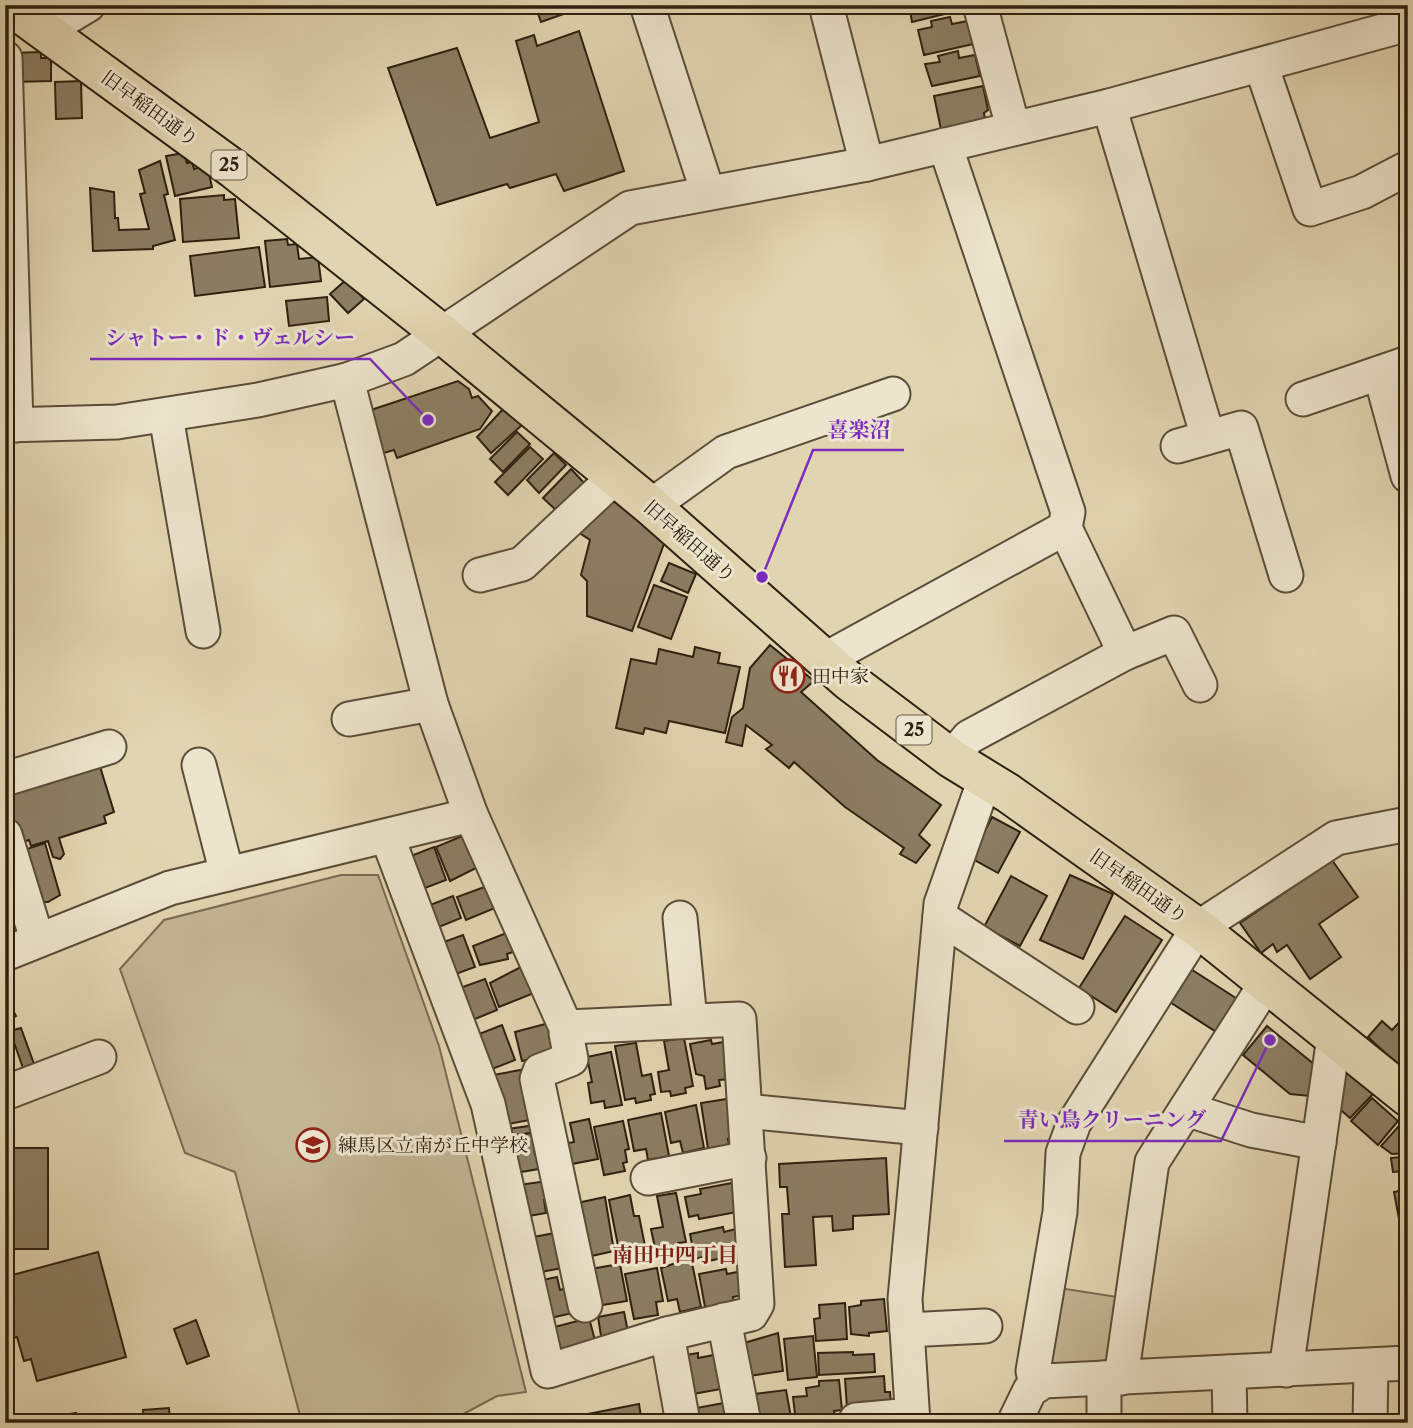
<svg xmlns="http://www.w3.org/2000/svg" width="1413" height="1428" viewBox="0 0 1413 1428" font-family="'Libre Caslon Text','Noto Serif JP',serif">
<rect width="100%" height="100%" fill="#e1d5b1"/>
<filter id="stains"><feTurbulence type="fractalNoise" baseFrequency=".00286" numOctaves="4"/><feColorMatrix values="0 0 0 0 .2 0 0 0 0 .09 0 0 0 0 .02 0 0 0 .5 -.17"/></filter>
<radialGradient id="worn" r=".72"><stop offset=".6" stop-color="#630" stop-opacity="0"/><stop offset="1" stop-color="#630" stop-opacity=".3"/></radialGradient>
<g fill="#c3b695" stroke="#786b52" stroke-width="2">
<path d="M341 875H378L439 1046 526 1392 497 1396 454 1419 437 1423H302L235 1172 185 1153 120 969 164 920Z"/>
<path d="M1059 1288 1124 1298 1115 1366H1043Z"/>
</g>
<g fill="#8b7e63" stroke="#2e200f" stroke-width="2">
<path d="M535 5H589L541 22Z"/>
<path d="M909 5H955L957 11 912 22Z"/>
<path d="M950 17 952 24 973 20 978 43 924 55 918 30 932 27 931 21Z"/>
<path d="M579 31 624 171 564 191 556 174 510 188 507 184 437 205 388 68 457 48 490 138 539 122 516 41 534 35 537 46Z"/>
<path d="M958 51 959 58 975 55 980 76 932 86 925 64 940 62 938 56Z"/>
<path d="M41 52V58H51V81L13 82 12 53Z"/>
<path d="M81 81 82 118 56 119 55 82Z"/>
<path d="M983 86 988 110 984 113 985 120 941 129 934 96Z"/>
<path d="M184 153 187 163 192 162 194 169 207 165 212 187 175 196 166 156Z"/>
<path d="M160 161 168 194 164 195 175 240 153 246V249L93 251 90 188 114 192 115 218H118L119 230 149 229 140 194 145 193 139 170Z"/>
<path d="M224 195V200L235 199 239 238 183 242 180 199Z"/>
<path d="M287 239 288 245 297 244 299 259 318 257 321 281 270 287 265 241Z"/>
<path d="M259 247 265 287 195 296 190 256Z"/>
<path d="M347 279 364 299 348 313 330 294Z"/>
<path d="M327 297 329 321 289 326 286 301Z"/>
<path d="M458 381 469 389 472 398 478 396 492 411 480 429 397 458 394 450 380 454 368 411Z"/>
<path d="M505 407 522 425 491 453 477 437Z"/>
<path d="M517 432 530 444 503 472 490 459Z"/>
<path d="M530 447 543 459 508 495 495 482Z"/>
<path d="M554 453 566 465 539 493 527 480Z"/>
<path d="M571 469 586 485 558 512 543 498Z"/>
<path d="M610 497 665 541 632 631 587 616V581L581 575 590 540 578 532Z"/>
<path d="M669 563 696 574 688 593 661 581Z"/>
<path d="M654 585 687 597 671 639 638 627Z"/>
<path d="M770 645 814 681 801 692 877 760 941 805 919 835 930 845 916 863 900 854 904 848 845 807 794 762 789 768 766 749 772 745 746 725 742 746 726 742 732 717 743 708 750 668Z"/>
<path d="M695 647 720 653 718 663 740 667 725 733 669 721 666 733 645 728 643 734 616 728 631 659 656 664 659 649 693 657Z"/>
<path d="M98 760 114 812 104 816 106 823 59 838 64 854 60 859 53 857 48 841 31 846 29 840 19 843 5 800V790Z"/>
<path d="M992 817 1020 832 998 873 971 858Z"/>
<path d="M467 834 480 866 450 881 436 847Z"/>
<path d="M45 843 60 895 48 902H40L21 851Z"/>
<path d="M434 847 446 880 425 888 422 879 417 881 408 857Z"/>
<path d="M1332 860 1358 897 1319 924 1341 957 1310 979 1287 945 1277 952 1273 944 1261 953 1240 923Z"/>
<path d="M1070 875 1113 894 1083 959 1040 940Z"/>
<path d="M1011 876 1047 896 1020 946 984 927Z"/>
<path d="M487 886 495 908 466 920 457 897Z"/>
<path d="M5 895 19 934 5 938Z"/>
<path d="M453 896 461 918 434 929 425 907Z"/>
<path d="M1125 916 1162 940 1116 1012 1079 988Z"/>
<path d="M509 932 516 951 507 954 508 959 480 965 473 946Z"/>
<path d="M463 935 475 967 453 975 441 943Z"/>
<path d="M1183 964 1242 1002 1221 1035 1162 997Z"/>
<path d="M523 966 534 993 499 1007 490 983Z"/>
<path d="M485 979 497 1010 470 1021 457 989Z"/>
<path d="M5 995 16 1016 5 1022Z"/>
<path d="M1407 1014H1408V1074L1368 1037 1382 1021 1392 1030Z"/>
<path d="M549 1023 555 1048 542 1052 543 1056 522 1061 515 1032Z"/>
<path d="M502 1025 515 1060 487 1071 474 1036Z"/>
<path d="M1267 1026 1315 1065 1310 1096 1290 1094 1243 1055Z"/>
<path d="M21 1028 34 1064 23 1068 10 1031Z"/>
<path d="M684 1038 693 1086 685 1088 686 1093 671 1096 670 1091 661 1092 658 1072 669 1070 664 1041Z"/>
<path d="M711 1040 712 1044 729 1041 731 1079 719 1080 720 1086 706 1089 704 1076 696 1074 690 1044Z"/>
<path d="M636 1043 642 1076 651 1074 655 1094 650 1095 651 1100 636 1103 635 1098 625 1100 615 1046Z"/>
<path d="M611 1052 622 1105 605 1108 604 1101 591 1103 588 1083 592 1082 587 1057Z"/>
<path d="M5 1056 13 1071 5 1075Z"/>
<path d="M1345 1068 1373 1094 1350 1118 1334 1104Z"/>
<path d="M526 1069 535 1119 503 1125 493 1075Z"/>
<path d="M733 1098 735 1137 728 1139 729 1145 708 1149 701 1103Z"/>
<path d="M1372 1098 1398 1121 1378 1145 1351 1121Z"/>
<path d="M696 1105 704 1148 683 1153 680 1141 671 1143 665 1112Z"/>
<path d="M661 1113 669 1156 648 1160 646 1149 634 1151 628 1120Z"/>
<path d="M589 1119 598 1159 567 1165 563 1144 574 1142 570 1123Z"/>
<path d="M1404 1120 1408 1123V1153L1392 1154 1381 1146Z"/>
<path d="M623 1121 629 1149 625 1150 627 1162 623 1163 625 1171 604 1175 594 1127Z"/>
<path d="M536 1125 537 1132 509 1136 508 1129Z"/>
<path d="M532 1133 535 1155 543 1154 545 1168 515 1173 509 1136Z"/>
<rect x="5" y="1148" width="43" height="101"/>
<path d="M1408 1156V1171L1393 1172 1391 1158Z"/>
<path d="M886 1158 889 1214 853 1216V1229L833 1231 832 1216 813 1217 816 1265 785 1267 782 1214H789L787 1187H780L779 1164Z"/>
<path d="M547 1181 550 1199 544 1200 546 1213 523 1217 518 1185Z"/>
<path d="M737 1182V1212L699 1219 698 1215 689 1217 685 1197 701 1194 700 1189Z"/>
<path d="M1408 1189V1234L1402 1235 1394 1192Z"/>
<path d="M676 1193 686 1242 678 1243 679 1247 662 1250 661 1246 655 1248 651 1229 663 1227 657 1196Z"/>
<path d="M630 1195 634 1216H639L646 1251 620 1256 609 1200Z"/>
<path d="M605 1197 614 1251 587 1257 577 1203Z"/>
<path d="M723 1227 724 1232 740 1228 745 1253 704 1262 703 1257 695 1259 690 1234Z"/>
<path d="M555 1233 568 1267 535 1273 528 1238Z"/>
<path d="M98 1252 126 1357 37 1381 31 1359 24 1361 17 1337 5 1340V1277Z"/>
<path d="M691 1258 701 1307 680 1312 677 1299 668 1301 661 1268Z"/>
<path d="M620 1264 627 1301 596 1306 590 1269Z"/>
<path d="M657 1268 663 1301 656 1302 658 1315 634 1319 625 1274Z"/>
<path d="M726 1269 727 1274 742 1271 747 1294 733 1297 734 1305 705 1307 699 1274Z"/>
<path d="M557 1277 560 1290 571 1287 577 1312 546 1319 538 1281Z"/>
<path d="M884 1299 887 1331 869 1333V1336L851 1334 849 1307 861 1305V1301Z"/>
<path d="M845 1303 847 1339 816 1341 814 1319 820 1318 819 1305Z"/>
<path d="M624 1312 629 1337 602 1342 598 1317Z"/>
<path d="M589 1318 597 1348 554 1355 547 1329Z"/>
<path d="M196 1320 209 1356 187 1364 174 1329Z"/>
<path d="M778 1333 783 1371 749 1376 744 1343Z"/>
<path d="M813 1336 817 1377 788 1380 784 1339Z"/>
<path d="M853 1352V1355L874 1354 875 1372 819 1375 818 1353Z"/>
<path d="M698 1353V1358L714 1355 721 1389 687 1395 680 1356Z"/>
<path d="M884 1376 885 1392H890L891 1404 847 1408 845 1379Z"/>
<path d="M839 1380 842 1410 834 1411 835 1415 819 1417 820 1421 796 1423 793 1397 807 1396 806 1388 819 1386V1381Z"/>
<path d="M786 1390 792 1423H754L755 1394Z"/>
<path d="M724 1403 727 1423H693L691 1409Z"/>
<path d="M639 1404 642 1423H542Z"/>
<path d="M169 1408 170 1423H144L143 1410Z"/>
<path d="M76 1413 77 1419 90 1416 92 1423H19Z"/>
</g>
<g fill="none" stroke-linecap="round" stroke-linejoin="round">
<defs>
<g id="minor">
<path d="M647 5 708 193"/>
<path d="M980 5 1013 127"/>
<path d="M828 13 867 164"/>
<path d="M45 31 88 5"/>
<path d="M5 58 16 425"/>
<path d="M1261 65 1310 209 1362 192 1408 168"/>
<path d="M1109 106 1208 437"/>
<path d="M1380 373 1408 476"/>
<path d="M1303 399 1408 363"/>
<path d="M166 416 203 631"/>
<path d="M5 425 117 422 258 400 347 380 404 359 630 208 867 164 1109 106 1408 24"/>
<path d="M1178 446 1241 428 1286 575"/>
<path d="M651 506 726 452 893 394"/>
<path d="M1065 528 1125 653"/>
<path d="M480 575 522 564 616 476"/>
<path d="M824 660 1065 528 1068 512 945 145"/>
<path d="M349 719 431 704"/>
<path d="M951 758 969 737 1125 653 1174 633 1200 685"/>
<path d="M199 765 227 874"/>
<path d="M5 779 109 747"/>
<path d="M5 835 37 939"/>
<path d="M387 836 488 1104 548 1371 667 1334 751 1314 757 1304 739 1019 568 1027 563 1021 471 815"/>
<path d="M940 917 1077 1007"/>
<path d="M680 918 690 1020"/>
<path d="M5 954 170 888 471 815 431 704 347 380"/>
<path d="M568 1027 566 1033 571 1059 540 1071 537 1079 585 1305"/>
<path d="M5 1093 99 1057"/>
<path d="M1186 1109 1251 1130 1319 1143"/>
<path d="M746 1111 921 1128"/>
<path d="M648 1178 749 1158"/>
<path d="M724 1320 744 1423"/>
<path d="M907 1330 985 1326"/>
<path d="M667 1334 683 1423"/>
<path d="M1286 1370 1334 1037"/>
<path d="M1229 1372 1230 1423"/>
<path d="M1104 1378V1423"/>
<path d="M1121 1378 1152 1162 1267 982"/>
<path d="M1036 1384 1033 1371 1060 1212 1063 1153 1074 1123 1198 928 1336 838 1408 824"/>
<path d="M856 1420 912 1415"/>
<path d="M913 1423 905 1299 941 904 985 779"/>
<path d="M1014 1423 1030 1390 1044 1381 1408 1363"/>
<path d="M1370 1423 1371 1367"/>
</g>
<path id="major" d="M9 5 235 170 442 334 651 506 849 681 951 758 1008 793 1198 928 1408 1097"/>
</defs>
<use href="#minor" stroke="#5b4d38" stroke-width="37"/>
<use href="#major" stroke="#2e200f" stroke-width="42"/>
<use href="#minor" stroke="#ece4cc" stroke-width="33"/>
<use href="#major" stroke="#e1d5b1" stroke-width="38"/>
</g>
<defs>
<symbol id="restaurant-ring" viewBox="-11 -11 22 22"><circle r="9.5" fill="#ece4cc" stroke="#8f2418" stroke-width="1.5"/><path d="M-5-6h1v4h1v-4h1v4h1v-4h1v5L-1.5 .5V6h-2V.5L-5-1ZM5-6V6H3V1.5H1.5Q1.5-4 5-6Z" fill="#8f2418"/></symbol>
<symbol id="school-ring" viewBox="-11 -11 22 22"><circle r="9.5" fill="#ece4cc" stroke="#8f2418" stroke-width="1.5"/><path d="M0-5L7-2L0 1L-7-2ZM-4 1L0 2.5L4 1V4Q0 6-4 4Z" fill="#8f2418"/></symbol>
</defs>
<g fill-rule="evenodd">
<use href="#restaurant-ring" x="769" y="657" width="38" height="38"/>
<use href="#school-ring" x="294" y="1126" width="38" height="38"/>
</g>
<g text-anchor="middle" stroke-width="6" stroke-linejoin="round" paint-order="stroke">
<g fill="#ece4cc" stroke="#675b48" stroke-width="2">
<rect x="211.5" y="150.5" width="35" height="29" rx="5"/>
<rect x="896.5" y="715.5" width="35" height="29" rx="5"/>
</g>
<g font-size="18" font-weight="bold" fill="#2e200f">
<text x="229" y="171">25</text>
<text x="914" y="736">25</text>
</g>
<g font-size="19" fill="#2e200f" stroke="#ece4cc">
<text transform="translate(150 108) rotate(36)" y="7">旧早稲田通り</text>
<text transform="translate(690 541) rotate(41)" y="7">旧早稲田通り</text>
<text transform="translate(1139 886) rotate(35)" y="7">旧早稲田通り</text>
</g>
<g font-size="19" fill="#2e200f" stroke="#ece4cc" text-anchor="start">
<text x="812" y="683">田中家</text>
<text x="338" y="1152">練馬区立南が丘中学校</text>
</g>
<g font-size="21" font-weight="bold" fill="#7a1f14" stroke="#ece4cc">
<text x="675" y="1262">南田中四丁目</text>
</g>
</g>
<path fill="none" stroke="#7b2cbf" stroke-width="2.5" d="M428 420L370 359H90M762 577L813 450H904M1270 1040L1221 1141H1004"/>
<g fill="#7b2cbf" stroke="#ece4cc" stroke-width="2.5">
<circle cx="428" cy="420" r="7"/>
<circle cx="762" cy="577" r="7"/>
<circle cx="1270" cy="1040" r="7"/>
</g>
<g font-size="21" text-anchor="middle" font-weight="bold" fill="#7b2cbf" stroke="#ece4cc" stroke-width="6" stroke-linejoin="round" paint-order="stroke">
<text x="230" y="345">シャトー・ド・ヴェルシー</text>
<text x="859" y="437">喜楽沼</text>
<text x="1112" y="1127">青い鳥クリーニング</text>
</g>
<rect width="1413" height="1428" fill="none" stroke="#e1d5b1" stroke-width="28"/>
<rect x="7" y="7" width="1399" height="1414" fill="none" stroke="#2e200f" stroke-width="3.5"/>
<rect x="14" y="14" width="1385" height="1400" fill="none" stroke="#2e200f" stroke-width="2"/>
<rect width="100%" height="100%" filter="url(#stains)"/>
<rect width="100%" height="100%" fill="url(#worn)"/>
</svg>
